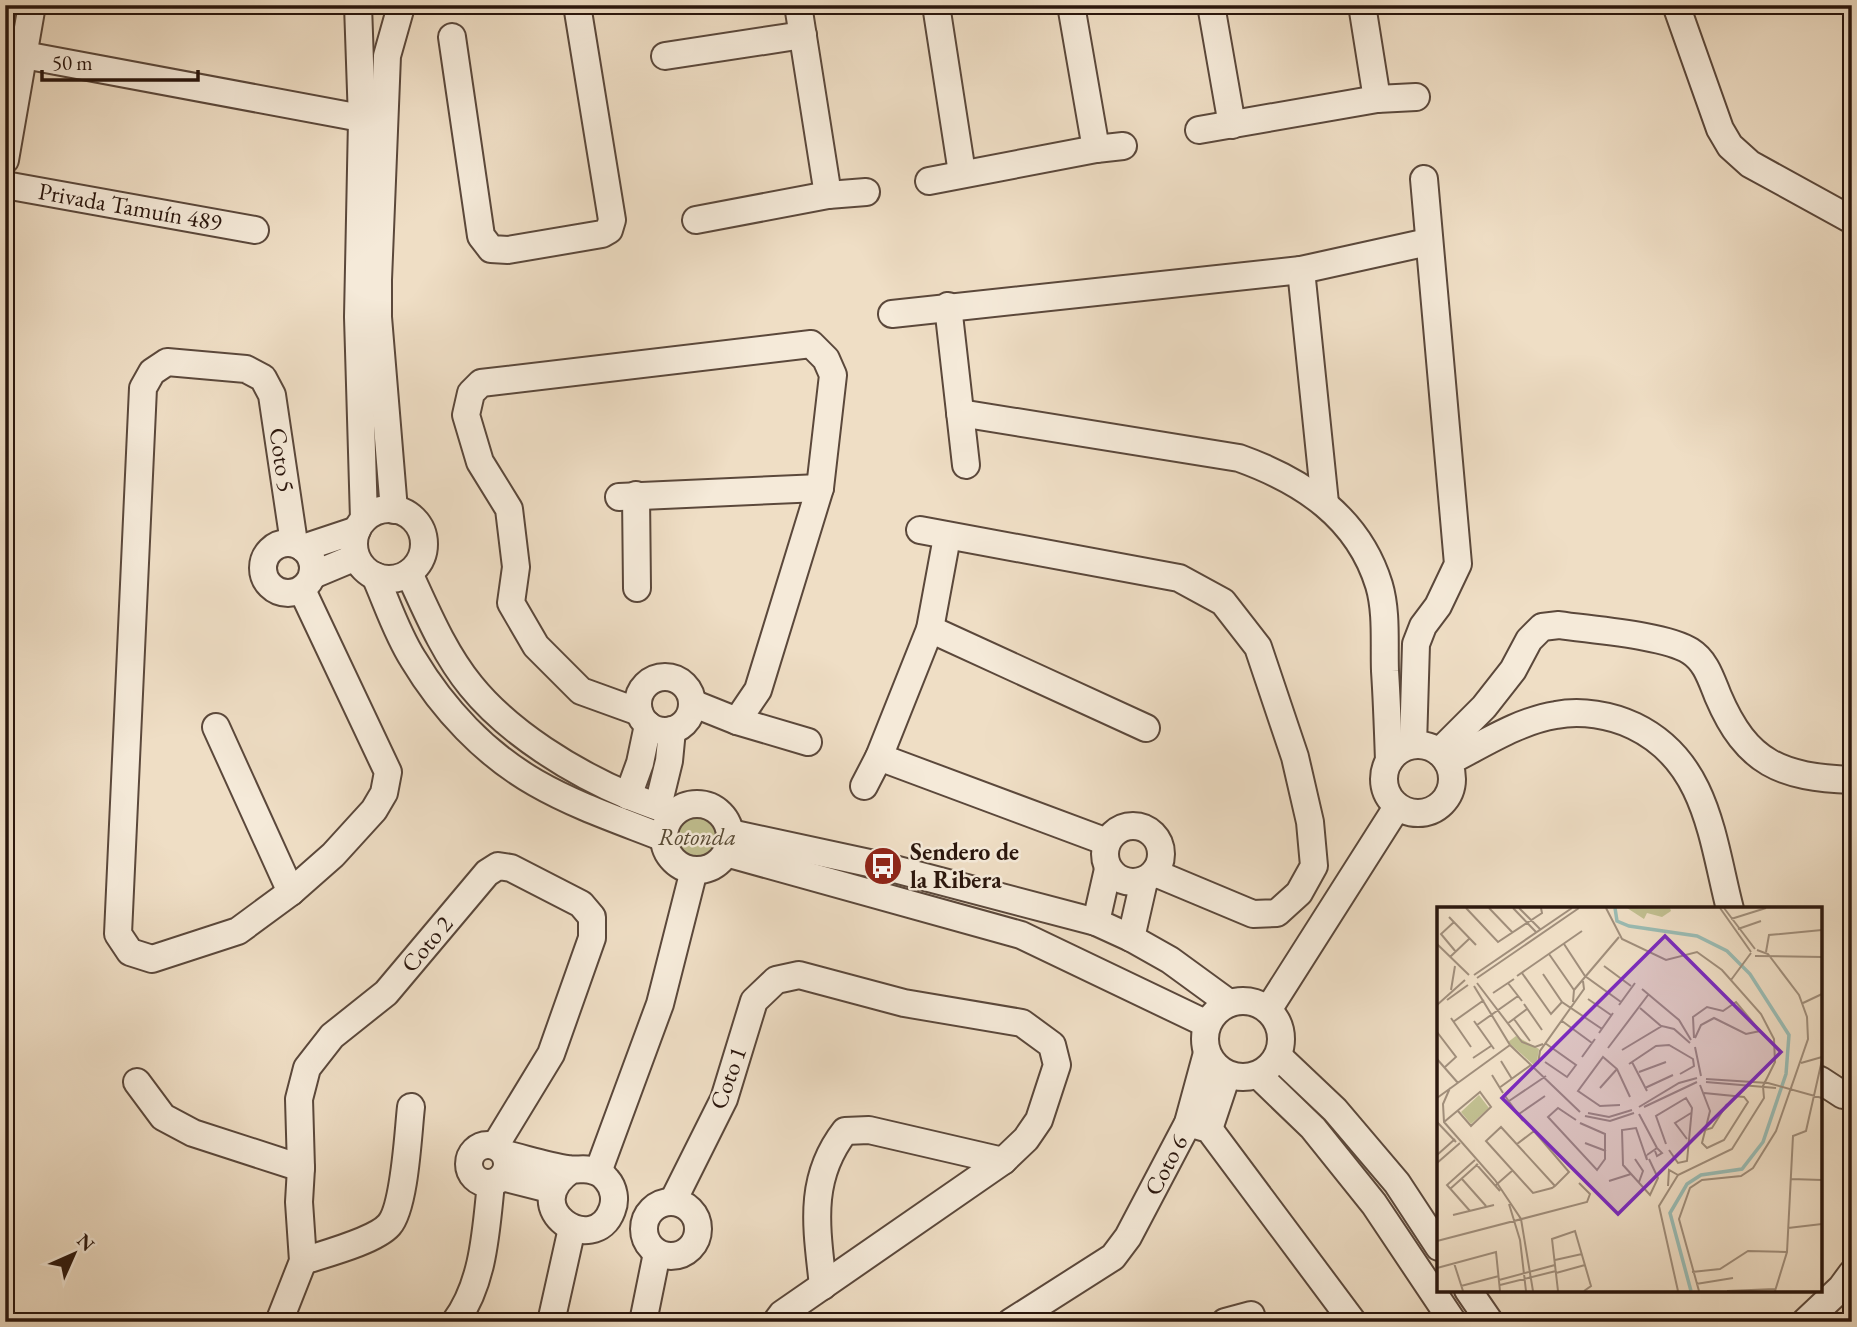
<svg xmlns="http://www.w3.org/2000/svg" width="1857" height="1327" viewBox="0 0 1857 1327" font-family="'EB Garamond',serif">
<rect width="100%" height="100%" fill="#efdec5"/>
<filter id="stains"><feTurbulence type="fractalNoise" baseFrequency=".00286" numOctaves="4"/><feColorMatrix values="0 0 0 0 .2 0 0 0 0 .09 0 0 0 0 .02 0 0 0 .5 -.17"/></filter>
<radialGradient id="worn" r=".72"><stop offset=".6" stop-color="#630" stop-opacity="0"/><stop offset="1" stop-color="#630" stop-opacity=".3"/></radialGradient>
<path fill="#c1bf90" stroke="#766a4e" stroke-width="2" d="M692 805 712 808 727 823 720 861C674 893 637 821 692 805Z"/>
<g fill="none" stroke-linecap="round" stroke-linejoin="round">
<defs>
<g id="minor">
<path d="M358 5 362 120 358 317 364 519"/>
<path d="M798 5 828 195"/>
<path d="M936 5 962 173"/>
<path d="M1071 5 1096 149"/>
<path d="M1211 5 1232 125"/>
<path d="M1362 5 1377 99"/>
<path d="M1676 5 1720 129 1730 146 1750 164 1852 220"/>
<path d="M452 37 481 236 491 249 508 250 602 234 609 230 612 220 577 5"/>
<path d="M24 55 377 121"/>
<path d="M665 56 803 35"/>
<path d="M1199 130 1377 99 1416 97"/>
<path d="M5 160 32 5"/>
<path d="M929 181 1096 149 1123 146"/>
<path d="M5 185 255 230"/>
<path d="M696 220 828 195 866 192"/>
<path d="M1301 270 1325 503"/>
<path d="M948 306 966 465"/>
<path d="M892 314 1301 270 1428 242"/>
<path d="M960 413 1239 458C1303 481 1358 517 1379 585 1387 612 1384 643 1385 671 1387 701 1388 731 1389 761"/>
<path d="M636 495 637 588"/>
<path d="M619 497 820 488"/>
<circle cx="389" cy="544" r="35"/>
<path d="M394 510 378 317V280L387 56 400 10"/>
<path d="M920 530 1179 578 1223 602 1258 647 1295 757 1310 822 1314 866 1299 893 1277 913 1253 914 1155 873"/>
<circle cx="288" cy="568" r="25"/>
<path d="M294 543 272 395 263 378 246 369 167 362 152 372 143 388 118 934 130 952 152 959 238 931 291 892 333 855 374 810 384 793 388 772 302 590"/>
<path d="M303 548 357 530"/>
<path d="M409 573C427 612 444 653 471 686 509 733 574 773 629 796 644 802 659 807 674 813"/>
<path d="M313 575 356 557"/>
<path d="M375 576C387 603 397 634 413 659 443 709 485 754 536 783 576 806 621 821 664 838"/>
<path d="M930 629 1146 728"/>
<circle cx="665" cy="704" r="27"/>
<path d="M692 703 737 721 808 742"/>
<path d="M639 712 581 691 536 646 511 603 516 567 509 509 480 462 466 415 471 393 481 383 811 344 826 359 833 375 820 488 758 690 737 721"/>
<path d="M216 727 291 892"/>
<path d="M1413 745 1416 644 1423 626 1438 606 1458 564 1424 179"/>
<circle cx="1418" cy="779" r="34"/>
<path d="M1439 752 1484 707 1513 670 1529 640 1542 627 1559 625C1592 630 1665 635 1690 651 1706 661 1711 679 1718 696 1747 764 1781 777 1852 780"/>
<path d="M879 757 1107 842"/>
<path d="M1448 762C1482 745 1518 721 1556 715 1581 710 1611 715 1634 726 1707 761 1712 839 1730 909"/>
<path d="M864 786 879 757 930 629 947 537"/>
<path d="M628 796 640 763 648 725"/>
<circle cx="697" cy="837" r="33"/>
<path d="M658 806 669 761 672 730"/>
<circle cx="1133" cy="854" r="28"/>
<path d="M730 833 883 866 1096 922 1131 938 1170 960 1229 1003"/>
<path d="M726 853 1021 935 1207 1024"/>
<path d="M1096 922 1108 869"/>
<path d="M1131 938 1144 881"/>
<circle cx="1243" cy="1039" r="38"/>
<path d="M1268 1010 1397 807"/>
<path d="M1278 1056 1335 1110 1397 1183 1439 1247"/>
<path d="M1258 1075 1313 1128 1374 1204 1453 1322"/>
<path d="M1820 1080 1843 1095 1852 1093"/>
<path d="M137 1082 163 1117 193 1133 301 1168"/>
<path d="M1188 1123 1209 1129 1353 1322"/>
<path d="M1209 1129 1227 1075"/>
<circle cx="488" cy="1164" r="19"/>
<path d="M505 1154C526 1159 547 1166 568 1169 577 1171 585 1167 594 1171 599 1172 604 1176 607 1180 614 1188 616 1200 612 1210 594 1259 516 1208 571 1170"/>
<path d="M598 1172 660 1004 694 870"/>
<path d="M502 1177 553 1190"/>
<path d="M673 1201 724 1099 754 1001 776 980 799 975 904 1003 1022 1023 1052 1045 1057 1065 1039 1120 1026 1139 1003 1161 782 1314 776 1322"/>
<circle cx="671" cy="1229" r="27"/>
<path d="M303 1261C324 1254 375 1241 389 1225 405 1207 408 1133 411 1107"/>
<path d="M823 1286C817 1229 807 1180 845 1131L869 1130 1003 1161"/>
<path d="M1468 1290 1490 1322"/>
<path d="M279 1322 303 1261 299 1202 301 1168 299 1099 307 1068 332 1036 386 993 487 873 498 866 511 868 581 904 592 917V938L551 1054 495 1146"/>
<path d="M455 1322C484 1283 486 1230 491 1183"/>
<path d="M551 1322 572 1228"/>
<path d="M643 1322 657 1253"/>
<path d="M1011 1322 1113 1257 1128 1237 1188 1123 1207 1053"/>
<path d="M1225 1322 1251 1315"/>
<path d="M1805 1322 1841 1288 1852 1273"/>
</g>
</defs>
<use href="#minor" stroke="#5b483b" stroke-width="30"/>
<use href="#minor" stroke="#f5ead9" stroke-width="26"/>
</g>
<defs>
<symbol id="bus-disc" viewBox="-11 -11 22 22"><circle r="9.5" fill="#8f2418" stroke="#f5ead9"/><path d="M-5-6H5V4H4V6H2V4H-2V6H-4V4H-5ZM-3.5-4V0h7V-4ZM-3.5 1.2v1.5H-2V1.2ZM2 1.2v1.5H3.5V1.2Z" fill="#fff"/></symbol>
</defs>
<g fill-rule="evenodd">
<use href="#bus-disc" x="861" y="844" width="44" height="44"/>
</g>
<g text-anchor="middle" stroke-width="5" stroke-linejoin="round" paint-order="stroke">
<g font-size="24" fill="#2a160d" stroke="#f5ead9">
<text transform="translate(130 207) rotate(10)" y="8">Privada Tamuín 489</text>
<text transform="translate(282 460) rotate(82)" y="8">Coto 5</text>
<text transform="translate(427 944) rotate(-50)" y="8">Coto 2</text>
<text transform="translate(728 1078) rotate(-70)" y="8">Coto 1</text>
<text transform="translate(1166 1165) rotate(-62)" y="8">Coto 6</text>
</g>
<g font-size="24" font-style="italic" fill="#574934" stroke="#f5ead9">
<text x="697" y="845">Rotonda</text>
</g>
<g font-size="24" font-weight="bold" fill="#2a160d" stroke="#f5ead9" text-anchor="start">
<text x="910" y="860">Sendero de<tspan x="910" dy="28">la Ribera</tspan></text>
</g>
</g>
<g transform="translate(1437 907)">
<rect width="385" height="385" fill="#efdec5"/>
<path d="M190 1H233L234 4 225 10 210 6 207 12ZM79 129 102 142 99 160 71 135ZM42 188 52 201 34 217 24 205Z" fill="#c1bf90"/>
<path fill="none" stroke="#9abcb4" stroke-width="3.5" d="M178 1 180 14 192 19 260 29 290 44 313 67 352 128 349 167 326 235 305 262 264 268 250 277 233 306 254 384"/>
<path fill="none" stroke="#a08e7b" stroke-width="2" d="M29 1 61 35 105 6 104 1M52 1 76 26M76 1 99 25M82 1 104 23M169 1 185 32 229 53 260 45 285 63 324 107 337 132 338 155 326 179 327 191 295 242 241 268 222 299 241 384M283 1 314 45M287 1 318 42M12 10 39 38M294 12 329 1M17 15 4 27 19 45M301 22 324 14M0 37 32 68M127 37 148 69 184 95M329 45 332 28 385 23M112 47 137 83M318 49 385 50M13 50 33 31M167 59 194 79M85 66 114 107 125 95M106 67 125 95 165 122M37 68 135 1M80 69 145 24M40 71 142 1M294 73 314 46M40 76 85 135 98 140 106 137M71 76 85 94M37 79 73 138 143 205M205 82 242 113 254 133M14 83 18 59M56 86 77 72M151 92 174 108M10 93 31 78M136 95 137 83 182 30M366 96 385 87M87 97 105 123M0 98 28 73M182 98 198 76M203 101 224 119M14 111 34 140M77 112 93 134M37 114 57 142M125 114 155 136M16 115 47 93M70 117 90 102M40 118 81 89M0 125 19 150 8 160M162 126 176 106M257 131 256 110 270 100 286 104 299 95 323 124 309 127 277 111 264 118 258 131M258 140 264 169M171 141 211 88M185 143 225 119 237 122 253 136M145 150 158 132M36 151 54 139M0 152 21 176M64 154 75 172M108 155 130 170 139 158 108 136M195 155 210 184M364 156 385 150M101 157 103 144 147 82 146 74M192 157 219 139 232 138 256 152 257 159 243 167M202 165 229 155M55 168 66 186M269 172 331 176 385 191M269 175 339 181M263 178 273 204 265 236 270 241 287 233 311 195 307 190 267 186M13 181 6 197 7 215 58 273 84 312 96 384M62 181 94 158M163 181 180 162M208 181 236 168M68 189 86 214M0 191 73 138M72 194 109 169M183 198 163 199 141 184 166 150 180 162 193 190M202 200 242 176 260 171M207 200 260 175M151 206 172 210 195 203M82 207 108 189M202 207 220 241M148 209 173 214 197 206M139 213 121 201 111 210 160 263 168 252V227L143 216M0 215 19 235M7 215 43 185 54 200 34 219 21 204M268 223 275 221 290 197M250 232 238 216 254 206M148 236 169 244M80 237 97 224 132 265 118 279 115 281 96 286 49 234 64 220 118 279M229 237 219 209 249 191 255 201 250 254 241 256 232 243M0 248 18 232M209 248 210 253 199 221 185 223 186 258 213 288 221 271 212 252M210 248 220 241 225 246 220 249 218 244M198 252 206 264 202 275M0 256 23 236M39 257 63 284M25 272 49 299M354 272 385 273M172 274 194 267M59 278 76 263M231 279 232 263 241 268M13 282 41 257M72 297 83 333 89 384M33 304 10 278 38 253M16 308 57 298M351 321 385 317M0 334 150 295 153 287 142 276M118 353 145 347M17 356 26 384M0 361 59 345 63 384M255 365 283 362 311 344 350 345M119 366 148 358M62 373 118 358M259 377 296 371M63 378 119 364M24 379 62 369M121 384 115 332 138 324 154 379 147 384M262 384 242 312 253 281 265 273 304 269 316 261 339 224 371 132 370 110 362 88 331 47 320 43M290 384 338 382M338 384 350 345 356 229 369 224 385 153"/>
<path fill="#7b2cbf" fill-opacity="0.15" stroke="#7b2cbf" stroke-width="3.5" d="M228 29 344 145 181 307 65 191Z"/>
<rect width="385" height="385" fill="none" stroke="#2a160d" stroke-width="3.5"/>
</g>
<rect width="1857" height="1327" fill="none" stroke="#efdec5" stroke-width="28"/>
<rect x="7" y="7" width="1843" height="1313" fill="none" stroke="#2a160d" stroke-width="3.5"/>
<rect x="14" y="14" width="1829" height="1299" fill="none" stroke="#2a160d" stroke-width="2"/>
<g transform="translate(74 1254) rotate(45)" stroke="#f5ead9" stroke-width="5" paint-order="stroke">
<path d="M0-5L12 26L0 18L-12 26Z" fill="#2a160d"/>
<text y="-10" font-size="19" font-weight="bold" text-anchor="middle" fill="#2a160d">N</text>
</g>
<path d="M42 70v10h156v-10" fill="none" stroke="#2a160d" stroke-width="3.5"/>
<text x="52" y="70" font-size="21" fill="#2a160d" stroke="#f5ead9" stroke-width="5" paint-order="stroke">50 m</text>
<rect width="100%" height="100%" filter="url(#stains)"/>
<rect width="100%" height="100%" fill="url(#worn)"/>
</svg>
